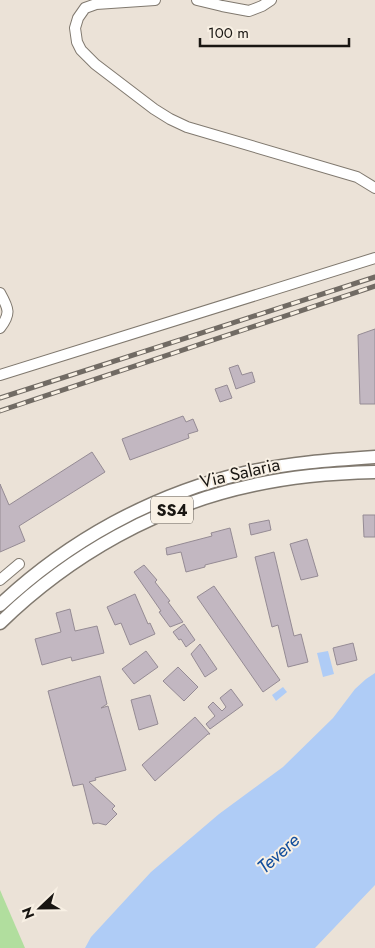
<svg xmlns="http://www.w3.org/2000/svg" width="375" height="948" viewBox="0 0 375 948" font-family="Jost,sans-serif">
<rect width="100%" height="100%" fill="#ebe2d7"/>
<path fill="#b1de9e" d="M0 890 25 948H0Z"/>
<g fill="#afccf6">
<path d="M328 651 334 674 323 677 317 653Z"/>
<path d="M375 673V885L315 948H85L91 937 151 872 219 814 283 767 333 718 355 689 366 679Z"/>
<path d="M283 687 287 692 276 701 272 695Z"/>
</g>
<g fill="#c2b7c1" stroke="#958b94">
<path d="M375 329V404H360L358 335Z"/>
<path d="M238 365 242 375 252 372 255 382 236 389 229 368Z"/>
<path d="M227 385 232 398 220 402 215 389Z"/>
<path d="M183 416 186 422 193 419 198 431 188 434 189 438 130 460 122 439Z"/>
<path d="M92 452 105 472 19 526 25 541 0 552V484L9 505Z"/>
<path d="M363 515H375V537H364Z"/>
<path d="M269 520 271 530 251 535 249 524Z"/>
<path d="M230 528 237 557 205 565V567L186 572 181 552 167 555 166 548 212 536 211 533Z"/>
<path d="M307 539 318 576 301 580 290 544Z"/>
<path d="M274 552 294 636 301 634 308 662 288 667 278 625 272 627 255 557Z"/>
<path d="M144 565 157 580 155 582 170 601 168 602 183 622 170 627 159 612 161 611 134 572Z"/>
<path d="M214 586 280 680 263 692 197 597Z"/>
<path d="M135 594 148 624 150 623 155 634 130 645 121 623 115 625 107 607Z"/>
<path d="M70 609 75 631 97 626 104 653 72 661 71 657 42 665 35 639 61 632 56 613Z"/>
<path d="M184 624 195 640 186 647 181 639 179 640 173 632Z"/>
<path d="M353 643 357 660 337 665 333 648Z"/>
<path d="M200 644 217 669 205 677 191 654Z"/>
<path d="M146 651 158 667 134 684 122 669Z"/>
<path d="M178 667 198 687 184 701 163 681Z"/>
<path d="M100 676 107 704 101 708 108 706 126 770 95 778 96 780 89 782 115 806 112 809 117 814 106 825 98 823 93 824 83 784 73 786 48 691Z"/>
<path d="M231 689 243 705 210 729 206 724 215 716 208 707 213 702 222 711 226 707 220 698Z"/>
<path d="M150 695 158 724 139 730 131 700Z"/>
<path d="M195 717 210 734H208L155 781 142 765Z"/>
</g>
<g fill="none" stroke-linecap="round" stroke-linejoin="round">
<defs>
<g id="minor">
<path d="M155 0 96 4 85 8 78 18 75 28 77 42 81 50 95 64 154 109 170 119 187 127 357 177 375 188"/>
<path d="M197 0 222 6 249 11 262 6 271 0"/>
<path d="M0 293C9 309 11 314 0 328"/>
<path d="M0 375 375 258"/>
<path d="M0 580 19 564"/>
</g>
<g id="major">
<path d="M0 605C68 541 153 494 244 473 287 463 331 460 375 457"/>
<path d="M0 623C70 555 158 505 254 485 294 476 334 473 375 472"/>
</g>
</defs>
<use href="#minor" stroke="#80796f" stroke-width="12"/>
<use href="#major" stroke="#80796f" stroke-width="15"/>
<use href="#minor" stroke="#fff" stroke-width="10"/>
<use href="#major" stroke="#fff" stroke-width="12"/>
<defs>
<g id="rail">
<path d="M0 398 375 277"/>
<path d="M0 411 375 286"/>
</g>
</defs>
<use href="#rail" stroke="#716b64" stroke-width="5"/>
<use href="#rail" stroke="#f8f0e4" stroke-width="3" stroke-dasharray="9" stroke-linecap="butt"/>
</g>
<g text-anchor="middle" stroke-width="4" stroke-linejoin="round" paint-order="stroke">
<rect fill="#f8f0e4" stroke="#5c5751" stroke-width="1" x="151" y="496.5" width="42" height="27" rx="4"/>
<g font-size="16" font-weight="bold" fill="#191612">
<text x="172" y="516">SS4</text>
</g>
<g font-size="18" fill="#191612" stroke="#f8f0e4">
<text transform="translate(240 473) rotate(-13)" y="6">Via Salaria</text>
</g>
<g font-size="19" font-style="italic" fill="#124e9d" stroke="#f8f0e4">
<text transform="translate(278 853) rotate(-42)" y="7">Tevere</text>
</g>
</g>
<g transform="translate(40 908) rotate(248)" stroke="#f8f0e4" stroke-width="4" paint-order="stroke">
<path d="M0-4L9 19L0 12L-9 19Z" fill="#191612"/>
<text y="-8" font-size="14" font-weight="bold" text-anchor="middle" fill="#191612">N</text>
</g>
<path d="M200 38v8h149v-8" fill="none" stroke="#191612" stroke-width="2.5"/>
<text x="208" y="38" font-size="15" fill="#191612" stroke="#f8f0e4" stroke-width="4" paint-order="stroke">100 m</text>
</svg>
